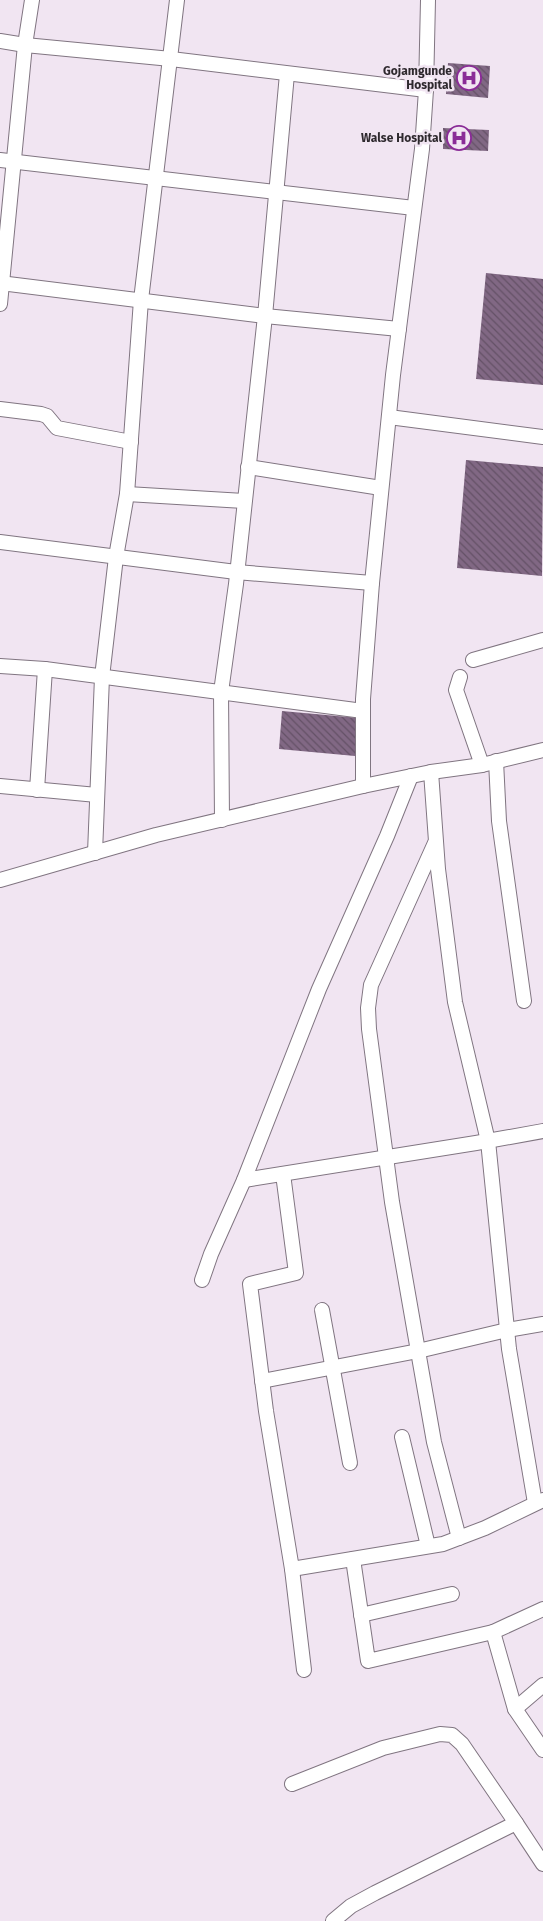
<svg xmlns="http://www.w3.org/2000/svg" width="543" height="1921" viewBox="0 0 543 1921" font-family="'Fira Sans',sans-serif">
<defs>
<pattern id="building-back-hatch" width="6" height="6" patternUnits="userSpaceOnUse" patternTransform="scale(1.25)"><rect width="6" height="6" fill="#816884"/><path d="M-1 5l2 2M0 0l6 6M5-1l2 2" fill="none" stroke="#645166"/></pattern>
</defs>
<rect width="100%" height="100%" fill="#f1e5f2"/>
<g fill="url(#building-back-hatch)">
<path d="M448 63 490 66 488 98 446 94Z"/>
<path d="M443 128 489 130 488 151 443 149Z"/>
<path d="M486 273 543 279V385L476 379Z"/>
<path d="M466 460 543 467 542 576 457 568Z"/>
<path d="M282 711 359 718 355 756 279 749Z"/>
</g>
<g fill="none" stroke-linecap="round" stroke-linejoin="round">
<defs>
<g id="minor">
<path d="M0 41 25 45 171 59 426 90"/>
<path d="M0 160 414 208"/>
<path d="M0 283 265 316 399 329"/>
<path d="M0 304 25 45 32 0"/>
<path d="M0 409 41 414 47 416 57 428 131 442"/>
<path d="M389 417 543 437"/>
<path d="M248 467 381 488"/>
<path d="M127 494 244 501"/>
<path d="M0 542 236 572 372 583"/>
<path d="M473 660 543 640"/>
<path d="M0 666 45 669 363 711"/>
<path d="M460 677 456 690 482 765"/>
<path d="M496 761 499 821 524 1001"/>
<path d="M431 772 438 869 455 1002 488 1141 509 1349 535 1503"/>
<path d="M0 786 97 795"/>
<path d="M363 786V699L372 583 393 375 422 149 426 90 428 0"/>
<path d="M37 790 45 669"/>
<path d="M222 820 221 692 236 584 265 316 287 74"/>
<path d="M435 843 371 985 368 1008 369 1029 392 1202 418 1351 434 1442 459 1538"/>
<path d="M95 853 102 677 116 557 127 494 141 300 177 0"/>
<path d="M0 880 156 835 363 786 431 772 482 765 543 750"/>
<path d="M283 1174 296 1273 250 1284 266 1411 292 1569 443 1544 485 1528 543 1500"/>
<path d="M244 1180 476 1143 543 1131"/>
<path d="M202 1280 211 1254 244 1180 319 989 387 836 411 776"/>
<path d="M322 1310 350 1463"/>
<path d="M262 1381 418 1351 507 1330 543 1324"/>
<path d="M402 1437 428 1546"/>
<path d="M353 1559 368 1661 493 1632 543 1609"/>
<path d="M292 1569 304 1670"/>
<path d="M361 1615 452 1594"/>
<path d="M493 1632 515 1709 543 1750"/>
<path d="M515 1709 543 1685"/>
<path d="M292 1784 383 1748 440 1734 452 1735 462 1744 516 1823 375 1893 351 1906 333 1921"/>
<path d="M516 1823 543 1864"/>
</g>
</defs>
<use href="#minor" stroke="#807581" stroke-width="16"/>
<use href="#minor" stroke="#fff" stroke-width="14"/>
</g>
<defs>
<symbol id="hospital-ring" viewBox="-11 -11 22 22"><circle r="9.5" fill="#f1e5f2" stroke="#8a2c97" stroke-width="1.5"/><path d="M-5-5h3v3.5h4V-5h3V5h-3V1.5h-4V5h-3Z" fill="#8a2c97"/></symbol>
</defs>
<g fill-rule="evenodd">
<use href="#hospital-ring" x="455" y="64" width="28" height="28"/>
<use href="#hospital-ring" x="445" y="124" width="28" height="28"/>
</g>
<g text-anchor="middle" stroke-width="5" stroke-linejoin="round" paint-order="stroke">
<g font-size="12" font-weight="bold" fill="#2e292e" stroke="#f1e5f2" text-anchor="end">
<text x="452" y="75">Gojamgunde<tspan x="452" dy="14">Hospital</tspan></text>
<text x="442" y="142">Walse Hospital</text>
</g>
</g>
</svg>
